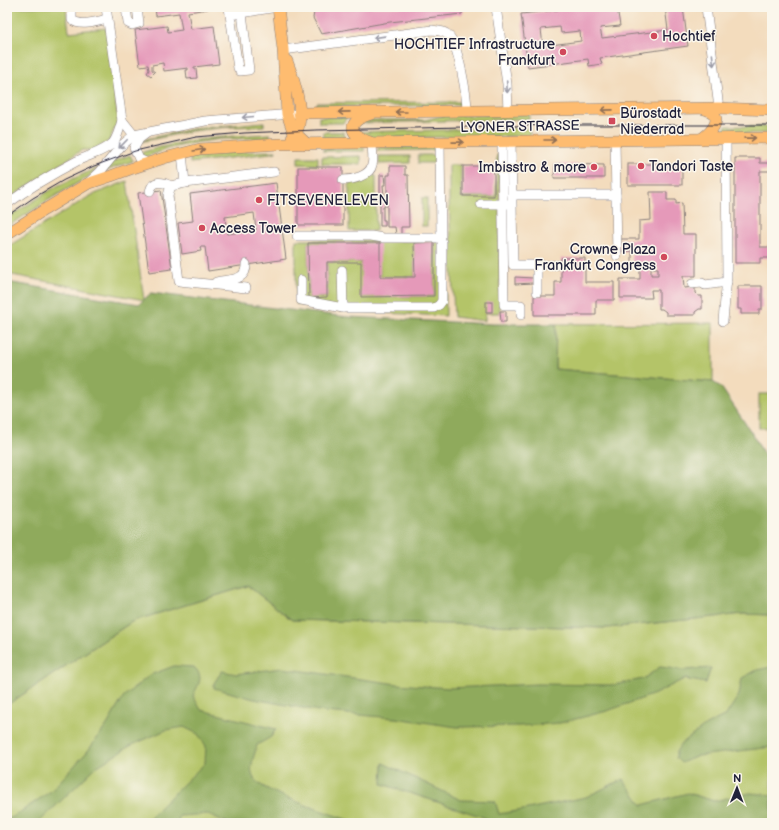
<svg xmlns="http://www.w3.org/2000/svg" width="779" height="830" viewBox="0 0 779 830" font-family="'Balsamiq Sans',sans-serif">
<rect width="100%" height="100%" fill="#fbf7ec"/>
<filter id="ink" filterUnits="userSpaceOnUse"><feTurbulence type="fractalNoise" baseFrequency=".025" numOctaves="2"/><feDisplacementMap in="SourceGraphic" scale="8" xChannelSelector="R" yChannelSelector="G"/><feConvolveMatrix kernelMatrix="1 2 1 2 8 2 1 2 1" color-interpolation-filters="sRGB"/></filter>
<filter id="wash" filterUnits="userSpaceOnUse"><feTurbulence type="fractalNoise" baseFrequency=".012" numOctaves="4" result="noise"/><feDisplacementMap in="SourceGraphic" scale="16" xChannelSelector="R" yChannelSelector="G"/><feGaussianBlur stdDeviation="0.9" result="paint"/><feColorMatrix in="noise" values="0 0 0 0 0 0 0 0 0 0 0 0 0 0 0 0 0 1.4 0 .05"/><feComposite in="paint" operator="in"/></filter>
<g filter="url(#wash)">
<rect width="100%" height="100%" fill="#f3dcbd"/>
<g fill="#b4c467" stroke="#6b7351" fill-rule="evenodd">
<path d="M7 7H66L69 32 106 28 118 121 109 141 94 150H82L7 200Z"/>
<path d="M460 102V105L315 107 317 103Z"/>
<path d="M529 114V119L359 123 364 120H425L441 116Z"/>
<path d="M319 117H347L343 123H319Z"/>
<path d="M264 122V126L228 127 192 131 140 142 146 139 192 129Z"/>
<path d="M726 126 772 127V133L721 134Z"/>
<path d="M529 128 530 136 364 138 357 132Z"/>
<path d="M323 132H343L346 138H323Z"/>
<path d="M270 134V138L220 139 193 143 167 149 145 157 140 153C182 139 226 136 270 134Z"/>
<path d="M364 147V151H323V149Z"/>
<path d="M379 147H433L435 150 377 151Z"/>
<path d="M276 151V152L271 153 190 163V160L192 157 233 152Z"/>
<path d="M130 155 133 161 105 171 112 162Z"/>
<rect x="418" y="155" width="16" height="8"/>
<path d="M497 155H499L500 313H485V321L454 317 449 201V165H461V197H496Z"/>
<path d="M361 156V164H322V157Z"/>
<path d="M379 156H410V163L379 164Z"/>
<path d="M298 157H318V165L298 164Z"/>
<path d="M99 167 88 177 50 199 7 227V219L10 216 57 186Z"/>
<path d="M369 175 376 176V231H349V183Z"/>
<path d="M127 181 144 300 7 274V247L90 196Z"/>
<rect x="422" y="198" width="5" height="28"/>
<path d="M296 240H371L445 242 446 316 343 311 296 304ZM434 242V296L362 297 361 262H327V297L309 298 308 243H379L380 277H415L414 243Z"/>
<path d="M713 323V382L555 369 556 324Z"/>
<rect x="759" y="394" width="13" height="34"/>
<path d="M248 586 292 620 607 628 743 614 772 615V823H7V705L133 621Z"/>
</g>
<g fill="#8faa5c" stroke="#58664c">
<path d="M7 282 139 304 151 293 348 317 493 324H556L555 369 713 382 721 387 751 432 772 468V615L743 614 607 628 292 620 248 586 133 621 7 705Z"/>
<path d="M174 666 194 667C205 678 198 684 193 696L201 710 276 729 271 737 257 745C255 755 247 770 255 780 265 793 332 814 351 821L350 823H228L208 814 179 816 178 823H146L156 811 205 763 206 746 198 734 184 727 166 730 130 746 96 767 38 823H7V819L13 817 51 791 87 752 107 725 124 696 150 675Z"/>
<path d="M660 667 685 670 711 668 706 683 684 679 655 694 607 711 560 723 520 726 457 727 395 718 324 712 254 699 214 688V683L222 671 236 674 282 668 397 684 449 688 537 684 614 685 643 679Z"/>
<path d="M771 667H772V747L698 756 681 763 676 758V752L681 744 706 725 726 715 739 695 742 678 757 670Z"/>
<path d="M383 763 461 800 495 801 499 814 523 810 586 797 623 779 642 805 688 793 714 801 750 793 772 795V823H491L483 817 382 784Z"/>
</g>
<g id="blocks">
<g fill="#e599b9" fill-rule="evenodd">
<path d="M155 7H208V9L188 12 191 29 214 26 219 64 194 67V69H196L197 78 187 79 186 70H188V68L164 71 163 63 152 65V70L155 72 151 76 147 73 149 70 148 65 140 66 135 30 167 26 168 32 182 30 179 13 156 16Z"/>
<path d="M315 7H463L462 14 390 22 321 34 313 18Z"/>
<path d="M557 7H617L620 26 600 28 602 38 668 30 665 7H683L688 46 600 58 602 64 589 66 588 59 528 67 521 14 558 10ZM560 27 561 33 580 31 581 41 543 46 541 29Z"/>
<path d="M735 158H760V163H772V171H760V247H772V258H760V263H735Z"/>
<path d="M555 164 604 165V178H554Z"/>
<rect x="628" y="164" width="54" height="21"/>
<path d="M390 166H405V175H408L409 227H401V234H396L395 227H387V175H390Z"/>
<rect x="463" y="166" width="31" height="30"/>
<rect x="298" y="167" width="45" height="58"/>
<path d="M380 175H384L385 185H383L385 207H383V220H385V226H380Z"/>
<path d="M276 183 286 259 208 271 205 247H200L201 251 182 254 178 223 193 221 190 194ZM254 213 256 230 227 234 225 217Z"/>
<path d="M161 190 172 269 149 272 138 193Z"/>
<path d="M650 192H667V200H676V204L682 203 683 234H696V276H683L684 288 695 287V293L698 296H702V309H699L695 312V315H666V312L662 309H659V290H651L652 298H620V279H640V263H632V251H619V239H639V221L651 220ZM651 268H658V275H651Z"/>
<path d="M434 242V296L361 297V262H327V297L309 298 308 243H380V277H415L414 243Z"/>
<path d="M561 258H585V282H614V300H596V315H534V296H555V282H561Z"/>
<path d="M515 277 533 278V283L515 284Z"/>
<path d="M738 286H762V309H759V314H741V309H738Z"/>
<rect x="486" y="302" width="6" height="10"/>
<path d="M500 311H506V322H501Z"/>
</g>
</g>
</g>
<g filter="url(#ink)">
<use href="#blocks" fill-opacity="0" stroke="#8a7f7c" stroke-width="1"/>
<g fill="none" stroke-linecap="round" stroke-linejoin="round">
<defs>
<g id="minor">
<path d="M72 7V20C81 27 97 21 108 19"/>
<path d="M126 7 128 23 132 25 139 23 137 7"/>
<path d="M229 7 230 15 242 13 249 70 240 71 238 68 230 15"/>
<path d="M496 7 507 84 508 111"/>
<path d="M706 7 719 108"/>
<path d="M241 8 242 13 277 7"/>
<path d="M283 50 432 30C439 31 445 31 449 36 459 46 467 97 467 111"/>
<path d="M122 120 134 135"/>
<path d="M147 133 139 139 134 148 139 159 148 163"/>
<path d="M615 140 617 256"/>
<path d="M502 141 504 305H521V315"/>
<path d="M511 141 513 265H558"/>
<path d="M182 153 185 183 171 186 168 195 179 281 246 288"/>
<path d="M343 180C352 180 370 176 372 165 374 159 372 150 372 143"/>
<path d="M88 183 100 172 121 146 134 135 205 121 292 114"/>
<path d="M185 183 274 172"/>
<path d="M150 191C153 180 162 181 171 186"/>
<path d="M512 195H616"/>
<path d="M7 204C30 187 52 174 77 161 89 155 104 152 113 143 118 136 120 128 122 120L106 7"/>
<path d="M481 204H509"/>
<path d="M297 236H371L383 238H441L440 142"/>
<path d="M537 265V292"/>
<path d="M342 270 343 308"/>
<path d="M301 280V300L343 308H434L439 305 442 301V242"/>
<path d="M216 282C228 279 247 282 246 264"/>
<path d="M692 284 702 283 705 285 727 282"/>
<path d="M723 321 727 278 726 139"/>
</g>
<g id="major">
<path d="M278 7 283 50 287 114 293 131 307 144"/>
<path d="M287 61C294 79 309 124 292 138"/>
<path d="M299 113 719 108 772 110"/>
<path d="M701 139C713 131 726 115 704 109"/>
<path d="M370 142C347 134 347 121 371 114"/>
<path d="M7 234 44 210 87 184 111 176 130 169 164 158 200 149 279 144 772 138"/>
</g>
</defs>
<use href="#minor" stroke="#8a7f7c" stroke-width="10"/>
<use href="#major" stroke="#8a7f7c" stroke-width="12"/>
<use href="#minor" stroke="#fff" stroke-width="9"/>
<use href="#major" stroke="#febc70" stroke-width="11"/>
<path stroke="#22223b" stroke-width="1" d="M7 216 33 198 64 180 94 166 135 151 196 137 244 133 316 130 563 125H772"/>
</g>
<defs><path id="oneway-shaft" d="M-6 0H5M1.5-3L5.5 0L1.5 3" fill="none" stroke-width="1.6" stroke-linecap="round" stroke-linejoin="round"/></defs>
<g stroke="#9c9ca7">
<use href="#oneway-shaft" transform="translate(379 37) rotate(172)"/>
<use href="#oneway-shaft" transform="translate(713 60) rotate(84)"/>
<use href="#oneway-shaft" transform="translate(507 87) rotate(87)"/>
<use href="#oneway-shaft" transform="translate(248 117) rotate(175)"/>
<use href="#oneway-shaft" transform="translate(123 144) rotate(134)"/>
</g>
<g stroke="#906f56">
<use href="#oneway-shaft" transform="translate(607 110) rotate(179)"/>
<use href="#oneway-shaft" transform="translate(344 112) rotate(179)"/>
<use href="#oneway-shaft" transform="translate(401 112) rotate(-180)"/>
<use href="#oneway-shaft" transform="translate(750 138) rotate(-1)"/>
<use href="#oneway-shaft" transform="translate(550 140)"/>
<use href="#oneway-shaft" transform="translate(458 142) rotate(-1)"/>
<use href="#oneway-shaft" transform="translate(199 150) rotate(-9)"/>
</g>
</g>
<g fill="#d1495b" stroke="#fbf7ec" stroke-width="1.5">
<circle cx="654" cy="36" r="4"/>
<circle cx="563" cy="52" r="4"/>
<rect x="608" y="117" width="8" height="8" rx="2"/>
<circle cx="641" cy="166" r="4"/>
<circle cx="594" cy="167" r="4"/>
<circle cx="259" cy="200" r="4"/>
<circle cx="202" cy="228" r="4"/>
<circle cx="664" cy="257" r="4"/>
</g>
<g text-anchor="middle" stroke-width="3" stroke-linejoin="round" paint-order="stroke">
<g font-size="14" fill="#22223b" stroke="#fbf7ec" text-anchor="start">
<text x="662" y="41">Hochtief</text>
<text x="555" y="49" text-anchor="end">HOCHTIEF Infrastructure<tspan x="555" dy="16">Frankfurt</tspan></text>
<text x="620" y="118">Bürostadt<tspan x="620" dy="16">Niederrad</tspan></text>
<text x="649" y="171">Tandori Taste</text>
<text x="586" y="172" text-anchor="end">Imbisstro &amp; more</text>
<text x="267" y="205">FITSEVENELEVEN</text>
<text x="210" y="233">Access Tower</text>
<text x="656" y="254" text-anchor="end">Crowne Plaza<tspan x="656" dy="16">Frankfurt Congress</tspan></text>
</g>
<g font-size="14" fill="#22223b" stroke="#fbf7ec">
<text transform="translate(520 126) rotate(-1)" y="5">LYONER STRASSE</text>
</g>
</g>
<rect width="779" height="830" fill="none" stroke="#fbf7ec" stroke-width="24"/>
<g transform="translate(737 788) rotate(1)" stroke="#fbf7ec" stroke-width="3" paint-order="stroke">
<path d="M0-3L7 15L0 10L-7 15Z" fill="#22223b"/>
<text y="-6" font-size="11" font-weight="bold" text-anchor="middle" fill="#22223b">N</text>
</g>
</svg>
